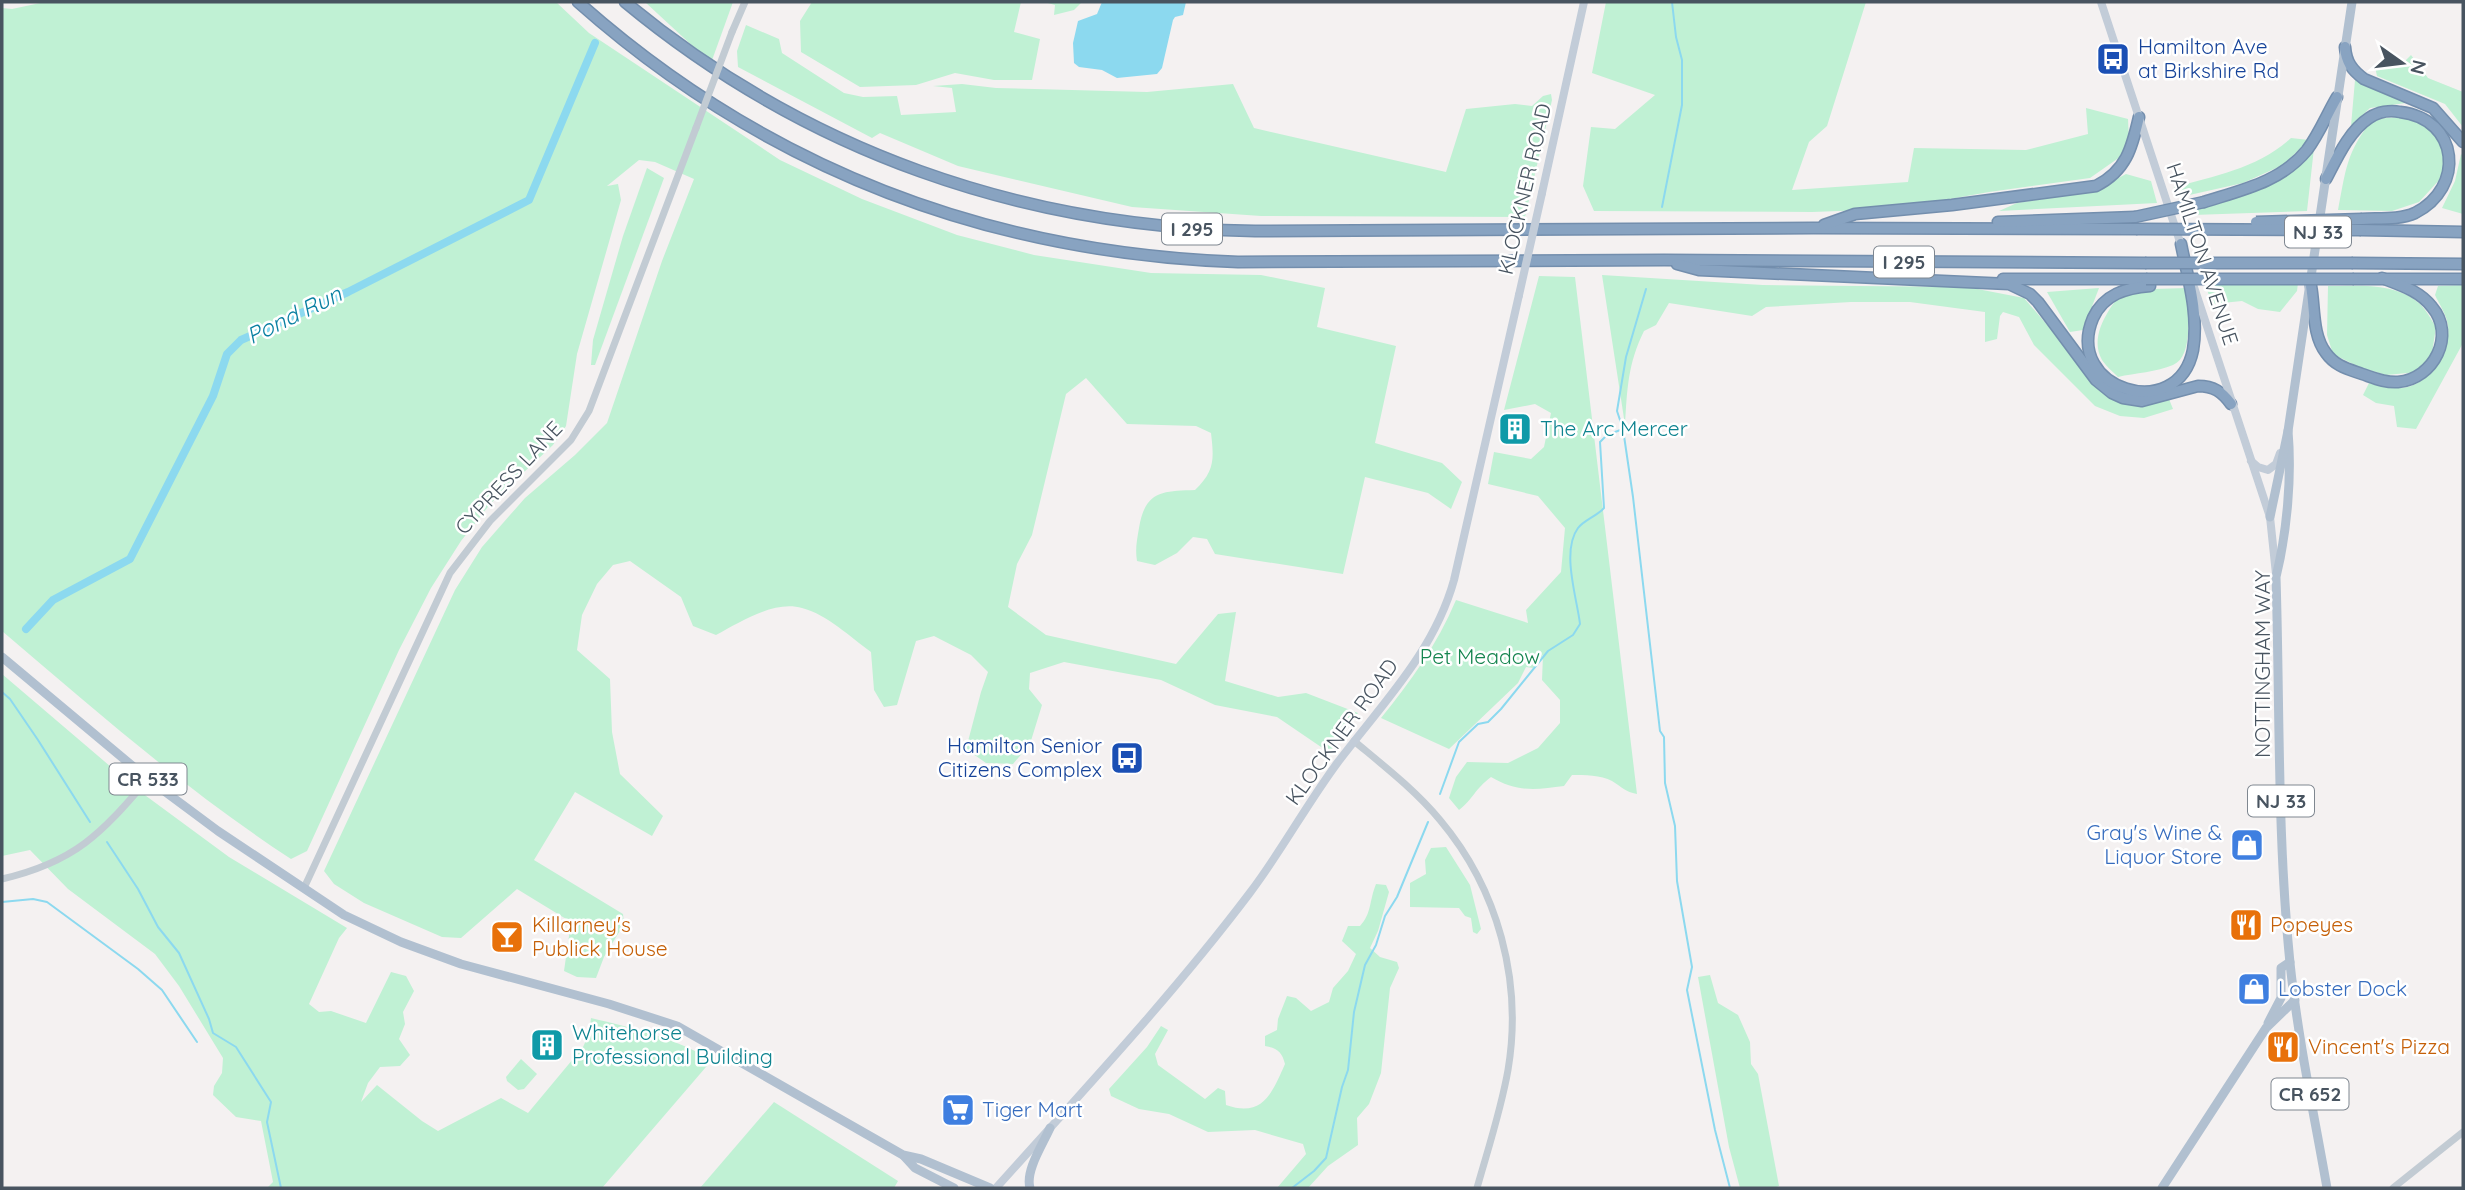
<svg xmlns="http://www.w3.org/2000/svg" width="2465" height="1190" viewBox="0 0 2465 1190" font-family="Quicksand,sans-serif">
<rect width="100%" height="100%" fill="#f4f1f1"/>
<g fill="#c0f1d4">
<path d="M45 2H556L589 33 780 160 862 199 957 235 1034 255 1151 273 1261 275 1325 288 1317 327 1396 346 1375 443 1442 463 1462 482 1451 509 1428 493 1365 477 1343 574 1215 554 1207 539 1193 537 1177 553 1155 565 1137 561C1135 549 1137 540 1139 528 1145 491 1162 491 1195 490 1215 471 1214 459 1211 433L1196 426 1127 424 1086 378 1066 394 1032 535 1017 564 1008 607 1046 635 1176 664 1218 614 1236 612 1225 681 1278 697 1306 693 1358 713 1332 749H1324L1277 717 1215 705 1161 680 1064 662 1030 673 1029 689 1042 705 1030 744 1013 764 986 763 966 749 981 692 988 672 971 655 934 636 916 641 897 705 884 707 874 690 871 652C850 637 828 615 802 608 774 600 740 622 716 635L693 626 681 597 630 561 613 565 597 584 582 615 577 650 610 679 612 732 620 774 663 816 652 836 575 792 534 860 623 914 624 924 604 957 596 978 577 977 564 971 571 922 517 889 461 938 442 937 364 903 334 884 324 871 455 590 482 547 525 498 575 455 607 423 662 261 694 179 655 162 639 160 607 186 618 184 621 200 577 354 566 426 553 445 491 503 461 541 431 588 399 650 307 851 291 859C187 791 96 711 2 631V8L12 9Z"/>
<path d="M645 2H733L711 63Z"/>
<path d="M812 2H1021L1014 32 1040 39 1032 80H994L955 73 916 85 860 87 801 52 800 21Z"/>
<path d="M1044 2H1082L1074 10 1054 15 1055 5Z"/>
<path d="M1606 2H1866L1827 126 1809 142 1792 190 1908 182 1914 148 2026 150 2088 134 2086 108 2128 119 2129 141 2120 157 2090 178 1989 192 1894 209 1812 212 1594 211 1583 186 1591 127 1615 129 1655 95 1592 73Z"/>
<path d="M746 25 779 39 782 53 844 93 863 97 897 96 901 115 956 112 952 88 933 86 962 84 996 88 1147 92 1233 84 1254 128 1446 172 1466 109 1515 104 1532 106 1543 96 1551 94 1552 100 1525 217 1261 216 1132 207 958 166 880 133 872 138 738 67 737 51Z"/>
<path d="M2411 55 2428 78 2463 92V127L2445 104 2377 76 2375 67H2399Z"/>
<path d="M2355 80 2413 102 2370 108 2351 126Z"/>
<path d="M2401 117 2424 124 2445 148 2442 177 2419 202 2392 211 2338 210C2346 170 2346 152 2373 119Z"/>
<path d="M2291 138 2309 140 2283 165 2243 183 2176 198 2174 187C2215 176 2258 168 2291 138Z"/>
<path d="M2314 148 2307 211 2193 215 2189 209 2244 195 2288 174Z"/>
<path d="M2461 154 2463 156V214L2442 208 2455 181Z"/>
<path d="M647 168 664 178 595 365H591L593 340 623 236Z"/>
<path d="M2126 174 2151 181 2157 203 1999 211 2017 203 2096 190Z"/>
<path d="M1602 275 1763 285 1967 287 2024 298 2106 394 2169 399 2173 409 2144 418 2120 416 2095 406 2034 345 2019 317 2003 312 2000 316 1997 339 1985 342V312L1910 302H1851L1766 307 1752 316 1669 303 1656 325 1644 331C1628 363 1627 389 1625 425Z"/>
<path d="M1539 276 1575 277 1637 794C1625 792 1622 787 1612 781 1601 775 1584 775 1572 775L1564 786C1535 790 1516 792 1491 777 1475 789 1473 799 1459 810L1449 798 1456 777 1467 762 1508 763 1538 748 1560 723V700L1542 680 1543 655 1533 668 1526 667 1518 683 1449 749 1381 718C1411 681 1437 645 1456 600L1528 623 1526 610 1561 572 1565 528 1538 496 1488 484 1494 452 1531 459 1544 447 1551 413 1535 404 1504 410Z"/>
<path d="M2298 283 2297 291 2280 312 2258 309 2242 301 2212 304 2205 284Z"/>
<path d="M2463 285V343L2416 429 2397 427 2394 406 2376 403 2363 395 2369 383C2382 386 2394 390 2408 387 2432 381 2451 349 2448 326 2447 315 2439 304 2435 295L2438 286Z"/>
<path d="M2328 286C2358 286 2396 282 2420 304 2426 310 2431 319 2436 327L2432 353 2418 372 2386 375 2359 367 2333 354 2327 335Z"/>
<path d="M2099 288 2083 330 2070 332 2047 292Z"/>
<path d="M2187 288C2187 308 2195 356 2173 365 2157 372 2135 373 2118 377 2113 372 2106 366 2102 360 2090 338 2105 315 2118 297L2153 289Z"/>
<path d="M2 674 138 790 229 857 347 928 339 938 309 1004 319 1012 331 1011 366 1023 391 972 406 976 414 991 403 1012 405 1024 399 1039 410 1055 400 1066 380 1067 368 1083 361 1102 377 1085 422 1121 438 1131 501 1098 528 1113 583 1047 589 1034 591 1018C634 1028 674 1038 712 1060L602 1188H267L273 1182 261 1121 236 1117 213 1095 214 1086 222 1073 223 1058 179 986 155 954 68 889 30 850 2 856Z"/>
<path d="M1446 847 1470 885 1481 929 1477 934 1473 932 1471 918 1465 916 1459 908 1410 907V883L1426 874 1425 860 1431 848Z"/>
<path d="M1376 884 1386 885 1389 892 1378 931 1370 948 1380 957 1397 962 1399 968 1390 988 1381 1073 1369 1104 1357 1118 1358 1145 1328 1166 1308 1188H1277L1306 1154 1303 1144 1255 1130 1208 1132 1169 1114 1139 1109 1111 1096 1109 1089 1147 1047 1161 1026 1168 1030 1155 1054 1158 1065 1205 1099 1218 1088 1225 1091 1226 1105C1263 1118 1272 1093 1285 1064 1282 1052 1277 1048 1265 1046V1036L1277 1030 1278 1019 1287 996 1296 998 1311 1011 1329 1002 1333 988 1348 971 1356 954 1342 941 1348 926H1360C1372 913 1369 901 1376 884Z"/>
<path d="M1710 975 1718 1003 1738 1015 1750 1042 1751 1064 1758 1074 1779 1186 1774 1188H1740L1729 1147 1698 977Z"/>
<path d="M521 1059 537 1074 524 1089 518 1090 507 1081 506 1077Z"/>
<path d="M774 1102 898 1181 894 1188H700Z"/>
</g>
<path fill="#8cd9ef" d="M1102 2H1186L1183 15 1175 17 1173 20 1162 68 1157 74 1117 78 1102 70 1079 67 1074 63 1073 43 1078 21 1097 14Z"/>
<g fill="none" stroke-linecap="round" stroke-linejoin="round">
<g stroke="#8cd9ef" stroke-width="2">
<path d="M1662 207 1682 105V60L1676 37 1672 2"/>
<path d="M1646 289 1626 357 1617 411 1623 429 1633 497 1660 731 1664 737 1665 783 1675 826 1677 881 1692 967 1687 990 1715 1130 1730 1188"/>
<path d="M2 692 10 699 38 740 90 822"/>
<path d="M1440 794 1459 742 1478 724 1488 722 1501 709 1548 651 1573 635 1580 624C1577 598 1561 551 1578 528 1584 520 1597 516 1604 508L1600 442 1607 435 1623 429"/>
<path d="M107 842 138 889 158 927 179 953 209 1019 213 1033 236 1047 271 1102 267 1122 281 1188"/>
<path d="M2 902 33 899 47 902 138 969 162 990 197 1042"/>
<path d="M1292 1188 1314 1171 1326 1158 1342 1087 1348 1070 1354 1012 1365 965 1376 945 1385 916 1397 897 1428 822"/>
</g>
<path stroke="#8cd9ef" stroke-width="8" d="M26 629 53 600 130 559 213 396 227 354 241 340 348 292 529 200 595 43"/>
<defs>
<g id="motorway">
<path d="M578 2C766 169 987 253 1238 262L1664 260 2145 263"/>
<path d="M625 2C806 152 1021 227 1255 231L1813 228 2136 229"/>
<path d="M2345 47C2346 62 2352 70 2364 79L2433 108 2463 142"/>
<path d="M2326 179C2337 158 2349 131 2369 118 2378 112 2390 110 2400 112 2460 119 2465 188 2415 213 2400 220 2378 218 2362 219"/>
<path d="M2204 202C2242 190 2281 182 2307 150 2319 134 2327 114 2337 97"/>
<path d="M1998 222 2135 217"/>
<path d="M1824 225 1855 214 1952 205 2096 186C2126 171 2132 148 2139 117"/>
<path d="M2361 230 2463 232"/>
<path d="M2353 263 2463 264"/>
<path d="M1677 264 1699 270 2009 284 2030 294 2038 302 2096 380 2112 393 2123 398 2142 401 2198 386C2214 386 2222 392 2231 404"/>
<path d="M2003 279H2146"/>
<path d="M2354 279H2463"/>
<path d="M2150 286C2126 288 2104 294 2093 318 2063 389 2178 425 2193 350 2199 314 2188 279 2181 244"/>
<path d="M2311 286C2315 307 2312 335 2326 353 2335 366 2348 369 2362 374 2374 378 2385 383 2398 382 2434 379 2456 335 2432 307 2420 291 2400 285 2382 278"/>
</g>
</defs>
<use href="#motorway" stroke="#738ead" stroke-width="13"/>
<g stroke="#c2cbd3" stroke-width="7">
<path d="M732 32 745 2"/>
<path d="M1354 741C1384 766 1415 790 1440 820 1498 889 1523 981 1508 1070 1501 1110 1488 1149 1477 1188"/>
<path d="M2 879C75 862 101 834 148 779"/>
<path d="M304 888 450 573 490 521 571 440 589 411 696 128"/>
<path d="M2393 1188 2463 1132"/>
</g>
<g stroke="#c2ccd8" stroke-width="8">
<path d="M2101 2 2182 248"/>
<path d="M1542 193 1584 2"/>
<path d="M2194 287 2270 517 2276 574"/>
<path d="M2251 461 2258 467 2268 470 2276 464 2280 453"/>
<path d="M996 1188C1082 1092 1171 997 1249 894 1281 852 1306 805 1338 762 1382 704 1434 652 1454 580L1519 295"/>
</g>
<g stroke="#b1c0d0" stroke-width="9">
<path d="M2288 431C2292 477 2287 532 2276 577 2280 706 2277 835 2290 963 2298 1039 2314 1114 2327 1188"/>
<path d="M2270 517 2288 431 2352 2"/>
<path d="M2 657 148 779 218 831 344 915 401 942 461 964 609 1004 677 1026 903 1155 921 1159 990 1188"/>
<path d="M2268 1023 2281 998V968L2290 962"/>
<path d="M904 1156 915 1168 954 1188"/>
<path d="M1030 1188C1025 1171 1043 1144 1050 1128"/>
<path d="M2162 1188 2266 1028 2295 1000"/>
</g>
<use href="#motorway" stroke="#88a3c1" stroke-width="10"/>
<defs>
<g id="motorway-bridge">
<path d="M2135 217 2204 202"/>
<path d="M2256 222 2362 219"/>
<path d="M2136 229 2361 230"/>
<path d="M2145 263H2353"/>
<path d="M2146 279H2354"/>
</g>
</defs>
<use href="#motorway-bridge" stroke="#738ead" stroke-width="13" stroke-linecap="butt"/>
<path stroke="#c2cbd3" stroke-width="7" d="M696 128 732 32"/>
<path stroke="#c2ccd8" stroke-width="8" d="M1519 295 1542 193"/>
<use href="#motorway-bridge" stroke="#88a3c1" stroke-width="10"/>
</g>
<defs>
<symbol id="bus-square" viewBox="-11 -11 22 22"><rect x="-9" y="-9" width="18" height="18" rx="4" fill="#1a4fb4" stroke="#fff"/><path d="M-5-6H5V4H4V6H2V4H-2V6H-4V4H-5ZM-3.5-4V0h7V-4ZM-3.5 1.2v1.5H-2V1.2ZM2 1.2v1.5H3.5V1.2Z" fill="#fff"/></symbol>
<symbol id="building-square" viewBox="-11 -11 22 22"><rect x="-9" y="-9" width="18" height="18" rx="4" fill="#0f9aa8" stroke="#fff"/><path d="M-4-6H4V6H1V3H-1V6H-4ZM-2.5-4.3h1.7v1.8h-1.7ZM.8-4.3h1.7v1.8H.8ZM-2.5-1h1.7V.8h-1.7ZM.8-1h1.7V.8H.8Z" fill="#fff"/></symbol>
<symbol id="shop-square" viewBox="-11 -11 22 22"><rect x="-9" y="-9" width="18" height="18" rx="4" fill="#3f7fe0" stroke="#fff"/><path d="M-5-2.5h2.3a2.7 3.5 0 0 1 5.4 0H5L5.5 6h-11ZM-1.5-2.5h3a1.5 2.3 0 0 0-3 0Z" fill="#fff"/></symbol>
<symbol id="restaurant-square" viewBox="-11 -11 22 22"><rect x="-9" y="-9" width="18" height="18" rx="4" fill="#e8710a" stroke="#fff"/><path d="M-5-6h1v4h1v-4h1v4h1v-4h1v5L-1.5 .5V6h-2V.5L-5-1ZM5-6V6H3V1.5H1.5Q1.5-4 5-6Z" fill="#fff"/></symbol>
<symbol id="bar-square" viewBox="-11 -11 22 22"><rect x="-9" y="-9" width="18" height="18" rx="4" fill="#e8710a" stroke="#fff"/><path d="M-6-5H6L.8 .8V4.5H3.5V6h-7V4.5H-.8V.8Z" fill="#fff"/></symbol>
<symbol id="supermarket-square" viewBox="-11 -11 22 22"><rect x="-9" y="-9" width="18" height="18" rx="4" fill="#3f7fe0" stroke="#fff"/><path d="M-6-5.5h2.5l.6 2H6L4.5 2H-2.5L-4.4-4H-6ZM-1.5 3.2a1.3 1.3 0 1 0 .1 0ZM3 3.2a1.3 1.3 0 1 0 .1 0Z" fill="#fff"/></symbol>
</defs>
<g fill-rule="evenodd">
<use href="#bus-square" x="2094" y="40" width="38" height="38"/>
<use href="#building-square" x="1496" y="410" width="38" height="38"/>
<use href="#bus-square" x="1108" y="739" width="38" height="38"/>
<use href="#shop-square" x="2228" y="826" width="38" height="38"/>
<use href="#restaurant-square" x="2227" y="906" width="38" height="38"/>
<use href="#bar-square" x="488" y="918" width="38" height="38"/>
<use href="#shop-square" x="2235" y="970" width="38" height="38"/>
<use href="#building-square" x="528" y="1026" width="38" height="38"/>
<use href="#restaurant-square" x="2264" y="1028" width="38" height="38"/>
<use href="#supermarket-square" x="939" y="1091" width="38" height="38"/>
</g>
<g text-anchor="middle" stroke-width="5" stroke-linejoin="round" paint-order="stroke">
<g fill="#fff" stroke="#7f8790" stroke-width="2">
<rect x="1162" y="213.5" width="60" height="31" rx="5"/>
<rect x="2285" y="216.5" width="66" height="31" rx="5"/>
<rect x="1874" y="246.5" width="60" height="31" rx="5"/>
<rect x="109.5" y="763.5" width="77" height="31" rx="5"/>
<rect x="2248" y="785.5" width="66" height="31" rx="5"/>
<rect x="2271.5" y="1078.5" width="77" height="31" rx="5"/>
</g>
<g font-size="19" font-weight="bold" fill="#485460">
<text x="1192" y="236">I 295</text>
<text x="2318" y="239">NJ 33</text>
<text x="1904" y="269">I 295</text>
<text x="148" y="786">CR 533</text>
<text x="2281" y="808">NJ 33</text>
<text x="2310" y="1101">CR 652</text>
</g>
<g font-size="21" fill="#164399" stroke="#fff" text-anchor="start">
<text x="2138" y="54">Hamilton Ave<tspan x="2138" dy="24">at Birkshire Rd</tspan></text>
<text x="1102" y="753" text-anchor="end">Hamilton Senior<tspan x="1102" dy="24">Citizens Complex</tspan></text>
</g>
<g font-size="21" fill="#485460" stroke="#fff">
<text transform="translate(1525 189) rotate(-77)" y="7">KLOCKNER ROAD</text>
<text transform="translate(2202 254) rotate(72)" y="7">HAMILTON AVENUE</text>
<text transform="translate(509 478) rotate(-47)" y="7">CYPRESS LANE</text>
<text transform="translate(2263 664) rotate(-90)" y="7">NOTTINGHAM WAY</text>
<text transform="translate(1342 732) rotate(-54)" y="7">KLOCKNER ROAD</text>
</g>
<g font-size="21" fill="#0d838f" stroke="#fff" text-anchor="start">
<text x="1540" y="436">The Arc Mercer</text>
<text x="572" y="1040">Whitehorse<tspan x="572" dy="24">Professional Building</tspan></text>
</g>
<g font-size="21" fill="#15854f" stroke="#fff">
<text x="1480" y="664">Pet Meadow</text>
</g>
<g font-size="21" fill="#366cbe" stroke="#fff" text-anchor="start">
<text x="2222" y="840" text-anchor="end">Gray's Wine &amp;<tspan x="2222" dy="24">Liquor Store</tspan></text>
<text x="2278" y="996">Lobster Dock</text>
<text x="982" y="1117">Tiger Mart</text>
</g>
<g font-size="21" fill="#c56008" stroke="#fff" text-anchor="start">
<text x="532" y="932">Killarney's<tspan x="532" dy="24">Publick House</tspan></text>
<text x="2270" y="932">Popeyes</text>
<text x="2308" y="1054">Vincent's Pizza</text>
</g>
<g font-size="23" font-style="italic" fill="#0a80a2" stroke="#fff">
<text transform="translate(294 315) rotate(-26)" y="8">Pond Run</text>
</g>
</g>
<rect width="2465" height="1190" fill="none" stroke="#485460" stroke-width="7"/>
<g transform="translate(2402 63) rotate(104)" stroke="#ffffff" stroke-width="5" paint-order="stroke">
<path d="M0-5L12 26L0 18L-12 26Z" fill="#485460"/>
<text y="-10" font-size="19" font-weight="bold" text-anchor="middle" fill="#485460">N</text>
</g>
</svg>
